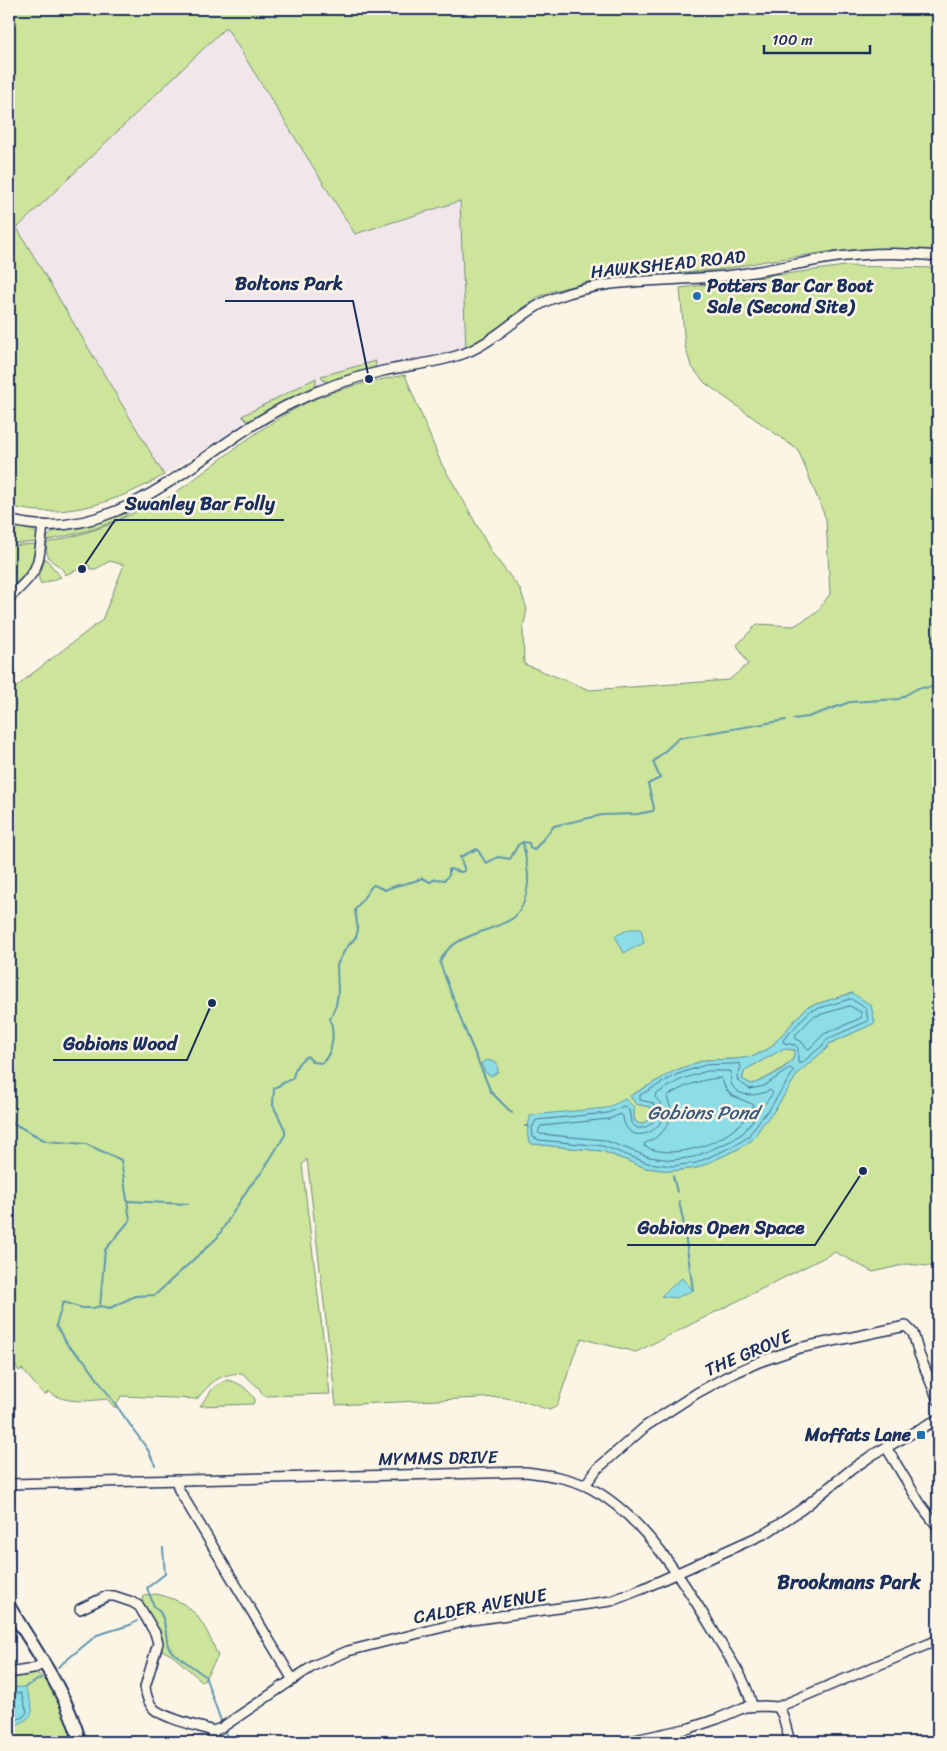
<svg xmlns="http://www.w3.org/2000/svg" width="947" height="1751" viewBox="0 0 947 1751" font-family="Sriracha,sans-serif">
<rect width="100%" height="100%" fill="#fcf5e5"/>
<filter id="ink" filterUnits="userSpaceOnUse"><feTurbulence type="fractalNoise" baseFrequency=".02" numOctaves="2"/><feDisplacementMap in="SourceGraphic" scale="10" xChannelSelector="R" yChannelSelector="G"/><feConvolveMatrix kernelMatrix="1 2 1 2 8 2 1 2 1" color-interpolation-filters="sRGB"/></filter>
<g filter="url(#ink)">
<path fill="#f1e7ea" d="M226 27 355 234 460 201 466 348 372 370 314 387 244 425 164 475 17 228Z"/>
<g fill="#cce59b" stroke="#748a7c" fill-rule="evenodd">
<path d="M9 9H938V250L827 252 766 261 725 269 672 274 656 267 649 272 615 275 553 291 536 298 499 328 466 348 460 201 355 234 226 27 17 228 164 475C118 502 62 521 9 506Z"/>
<path d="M845 266 938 268V1267L907 1264 873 1272 835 1252 636 1352 587 1340 582 1338 575 1352 557 1406 550 1410 522 1401 501 1397 336 1405 307 1159 302 1165 330 1394 264 1396 258 1387 242 1373C219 1374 211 1382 197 1399L121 1396 115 1408 107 1399C87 1401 66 1404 49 1392L44 1395 22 1369 19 1371 9 1356V694L29 676 102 620 124 565 110 561 96 569H90L89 565 65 575C61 560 44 567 47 543 82 534 115 526 146 505L151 506 150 509C204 477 249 431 306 403 336 388 372 381 405 375L441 463 462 498 492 553 520 589 527 609 523 629 524 664 590 690 729 680 748 664 737 645 757 624 794 626 816 613 830 594 826 519 798 450 705 383 691 366 685 346 680 288ZM852 993 875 1023 829 1044 827 1048 799 1072 774 1111 762 1125 752 1140 738 1149 697 1168 672 1171 646 1168 602 1151 533 1144 528 1140 532 1115 634 1107V1119L639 1124C646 1124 649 1118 653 1113L650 1107 636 1104 630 1096 676 1070 705 1060 737 1059 754 1056 770 1048 807 1007Z"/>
<path d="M376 361 375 368 372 370 328 382 324 381 321 376Z"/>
<path d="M316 378V383L314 387 251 421 246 420 242 416Z"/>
<path d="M155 495 120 519 94 529 46 541C49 532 55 530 64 529 96 526 128 513 155 495Z"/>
<path d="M9 524C20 527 39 526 38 542L9 544Z"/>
<path d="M37 544C32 572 29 574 9 593V546Z"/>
<path d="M45 558 61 577 41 584 38 576 42 568Z"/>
<path d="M783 1049 795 1050C794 1053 794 1056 793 1058 788 1067 761 1082 751 1084L742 1079 745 1070Z"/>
<path d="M227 1380C240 1382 247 1389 255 1399L253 1404 200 1406 214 1387Z"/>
<path d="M156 1594C166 1596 181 1601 189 1608 203 1619 211 1640 218 1656L203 1682 173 1656 162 1650C162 1633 150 1618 142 1603L144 1596Z"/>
<path d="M38 1674C56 1685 67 1722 73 1742H45L34 1738 26 1742H9V1729L15 1726 16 1688H9V1677Z"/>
</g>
<g fill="#8cdde6" stroke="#5f97b0" fill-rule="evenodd">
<path d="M630 929H641L644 943 624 953 615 936Z"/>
<path d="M852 993 871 1005 875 1023 829 1044 827 1048 799 1072 774 1111 762 1125 752 1140 738 1149 697 1168 672 1171 646 1168 602 1151 532 1144C524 1135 528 1126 531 1115L607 1108 625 1099 634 1107V1120L639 1124C646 1124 650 1118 653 1112L650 1107 636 1104 630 1096 676 1070 705 1060 737 1059 754 1056 770 1048 807 1007ZM783 1049 795 1050C794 1053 794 1056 793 1059 788 1068 761 1082 751 1084L742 1079 745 1070Z"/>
<path d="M487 1060 497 1063 498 1072 491 1076 485 1072 481 1063Z"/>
<path d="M682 1278 693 1290 676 1298 661 1296Z"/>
<path d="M25 1687C37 1717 35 1715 9 1729V1688Z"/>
</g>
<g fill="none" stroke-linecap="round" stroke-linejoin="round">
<g stroke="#487594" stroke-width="1">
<path d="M851 999 866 1008 868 1021 827 1039 823 1045 802 1063H798V1048L795 1045 784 1043 783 1040 810 1011Z"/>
<path d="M850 1006 861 1012V1018L824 1034 809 1049 806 1048 802 1042 795 1038 796 1034 813 1017Z"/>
<path d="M740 1064 741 1067 737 1077 738 1081 750 1089 764 1086 790 1068 794 1071 770 1108 759 1121 748 1137 736 1145 696 1163 672 1166 648 1163 603 1146 539 1140 533 1137 532 1128 536 1120 608 1113 624 1106 629 1110 631 1123 637 1128C648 1129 655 1122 657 1112L653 1103 640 1100V1095L678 1074 705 1065Z"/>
<path d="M707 1071H731C731 1075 730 1079 731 1083 737 1099 759 1096 770 1090L773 1093 744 1132 733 1140 694 1157 672 1160 649 1157 604 1140 540 1134 538 1132 541 1126 609 1119 621 1114 623 1116C626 1155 684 1124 655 1097L656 1094 680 1080Z"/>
<path d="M721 1078 726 1089 731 1095 754 1105C741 1138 677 1164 644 1146L645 1143C657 1139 672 1126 671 1111 671 1105 667 1101 667 1096 684 1086 701 1079 721 1078Z"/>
<path d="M9 1693H21L27 1712 23 1717 9 1723"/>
</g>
<g stroke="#5f97b0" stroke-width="2">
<path d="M793 719 808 717 850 702 899 699 918 688 938 687"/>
<path d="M512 1113 491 1092 463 1025 440 963C447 935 491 933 513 918 522 912 527 894 528 884 529 871 525 855 523 842"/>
<path d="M9 1121 46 1141 86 1144 121 1160 130 1220 105 1250 100 1306"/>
<path d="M525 1126H528"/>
<path d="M673 1176 677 1192"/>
<path d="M127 1201 188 1204"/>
<path d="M679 1201 683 1220 693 1290"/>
<path d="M155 1465 148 1450 84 1360 69 1347 56 1326 63 1302 82 1308H93L100 1306 110 1308 135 1296 155 1295 217 1238 249 1187 262 1172 285 1135V1130L273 1105 274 1088 293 1078C295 1067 298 1062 307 1056L313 1062 322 1063C333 1053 335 1033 330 1019L336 1005 338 994 337 965 346 948 356 937 358 930 355 910 372 886 374 885 385 890C399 883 408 885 422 878L430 882 436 879 445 880 449 875V869L461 872 465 871 460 857 477 849 486 863 498 857 510 859 518 845 523 842 529 843 530 848 534 850 554 826 602 815 637 814 653 811 654 808 648 784 660 778 653 762 679 738 786 720"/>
<path d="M163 1548 165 1574 147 1588 154 1606 160 1612 164 1621 168 1646 172 1652 205 1676 221 1721"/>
<path d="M58 1667 97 1635 130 1625 137 1621"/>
<path d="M25 1687 41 1678"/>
<path d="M226 1734 230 1742"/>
</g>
<defs>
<g id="minor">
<path d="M9 520C120 551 202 445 294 402 322 388 351 378 383 371 410 365 439 363 465 353 498 340 522 310 554 298 609 277 668 282 726 276 759 272 791 265 824 259 860 253 902 252 938 256"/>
<path d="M9 598C41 569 38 566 43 525"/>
<path d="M886 1447 921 1505 938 1527"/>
<path d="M176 1480 179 1490 293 1680"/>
<path d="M9 1484 526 1472C549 1475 572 1478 592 1489 645 1517 690 1591 720 1642 732 1662 747 1682 752 1706"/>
<path d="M585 1485 597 1469 646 1426 697 1393 728 1376 759 1362 799 1348 906 1326 913 1333 919 1354 938 1400"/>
<path d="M80 1609 107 1596H114L132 1602 139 1606 155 1633 158 1643 145 1687C146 1695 148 1703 154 1709 164 1718 198 1726 213 1731"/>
<path d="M9 1673 33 1669 44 1663"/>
<path d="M778 1707 783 1716 790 1742"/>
<path d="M213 1731 221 1728 230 1722 301 1674 315 1665 348 1651 471 1620 611 1601 642 1589 766 1533 802 1509 852 1469 874 1454 938 1419"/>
<path d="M212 1742 213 1731"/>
<path d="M625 1742 690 1728 717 1719 745 1707 764 1706 778 1707 938 1640"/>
</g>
<path id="major" d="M9 1606C35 1650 67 1693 80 1742"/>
</defs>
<use href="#minor" stroke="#1b2f5e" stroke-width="12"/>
<use href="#major" stroke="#1b2f5e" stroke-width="15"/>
<use href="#minor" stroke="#fcf5e5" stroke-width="9"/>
<use href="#major" stroke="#fcf5e5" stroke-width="11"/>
</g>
</g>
<g fill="#1f6fb2" stroke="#fcf5e5" stroke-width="2">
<circle cx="697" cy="296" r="5"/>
<rect x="916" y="1430" width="10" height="10" rx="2.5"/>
</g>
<g text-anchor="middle" stroke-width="5" stroke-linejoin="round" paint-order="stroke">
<g font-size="18" fill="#1b2f5e" stroke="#fcf5e5">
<text transform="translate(668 264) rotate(-6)" y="6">HAWKSHEAD ROAD</text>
<text transform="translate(748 1353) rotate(-23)" y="6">THE GROVE</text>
<text transform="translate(438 1458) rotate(-1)" y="6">MYMMS DRIVE</text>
<text transform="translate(480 1606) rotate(-10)" y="6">CALDER AVENUE</text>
</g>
<g font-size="18" font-weight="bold" fill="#1b2f5e" stroke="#fcf5e5" text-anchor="start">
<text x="707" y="292">Potters Bar Car Boot<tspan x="707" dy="21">Sale (Second Site)</tspan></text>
<text x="911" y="1441" text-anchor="end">Moffats Lane</text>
</g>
<g font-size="19" font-style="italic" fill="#375a80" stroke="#fcf5e5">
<text x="703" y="1119">Gobions Pond</text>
</g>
<g font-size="20" font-weight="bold" fill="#1b2f5e" stroke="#fcf5e5">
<text x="849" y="1589">Brookmans Park</text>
</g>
</g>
<path fill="none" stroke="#1b2f5e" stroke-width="2" d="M369 379L353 301H225M82 569L115 520H284M212 1003L187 1060H53M863 1171L815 1245H627"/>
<g fill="#1b2f5e" stroke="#fcf5e5" stroke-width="2">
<circle cx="369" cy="379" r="5"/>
<circle cx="82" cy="569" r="5"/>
<circle cx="212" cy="1003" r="5"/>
<circle cx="863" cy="1171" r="5"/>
</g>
<g font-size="19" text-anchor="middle" font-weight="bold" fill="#1b2f5e" stroke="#fcf5e5" stroke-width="5" stroke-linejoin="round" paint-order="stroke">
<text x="289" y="290">Boltons Park</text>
<text x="200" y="510">Swanley Bar Folly</text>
<text x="120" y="1050">Gobions Wood</text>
<text x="721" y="1234">Gobions Open Space</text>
</g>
<rect width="947" height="1751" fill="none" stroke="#fcf5e5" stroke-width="30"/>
<rect x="15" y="15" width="917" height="1721" fill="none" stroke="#1b2f5e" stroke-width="2" filter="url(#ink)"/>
<path d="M764 45v8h106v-8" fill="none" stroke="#1b2f5e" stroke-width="2.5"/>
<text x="772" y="45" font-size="15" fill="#1b2f5e" stroke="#fcf5e5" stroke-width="4" paint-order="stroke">100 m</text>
</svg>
